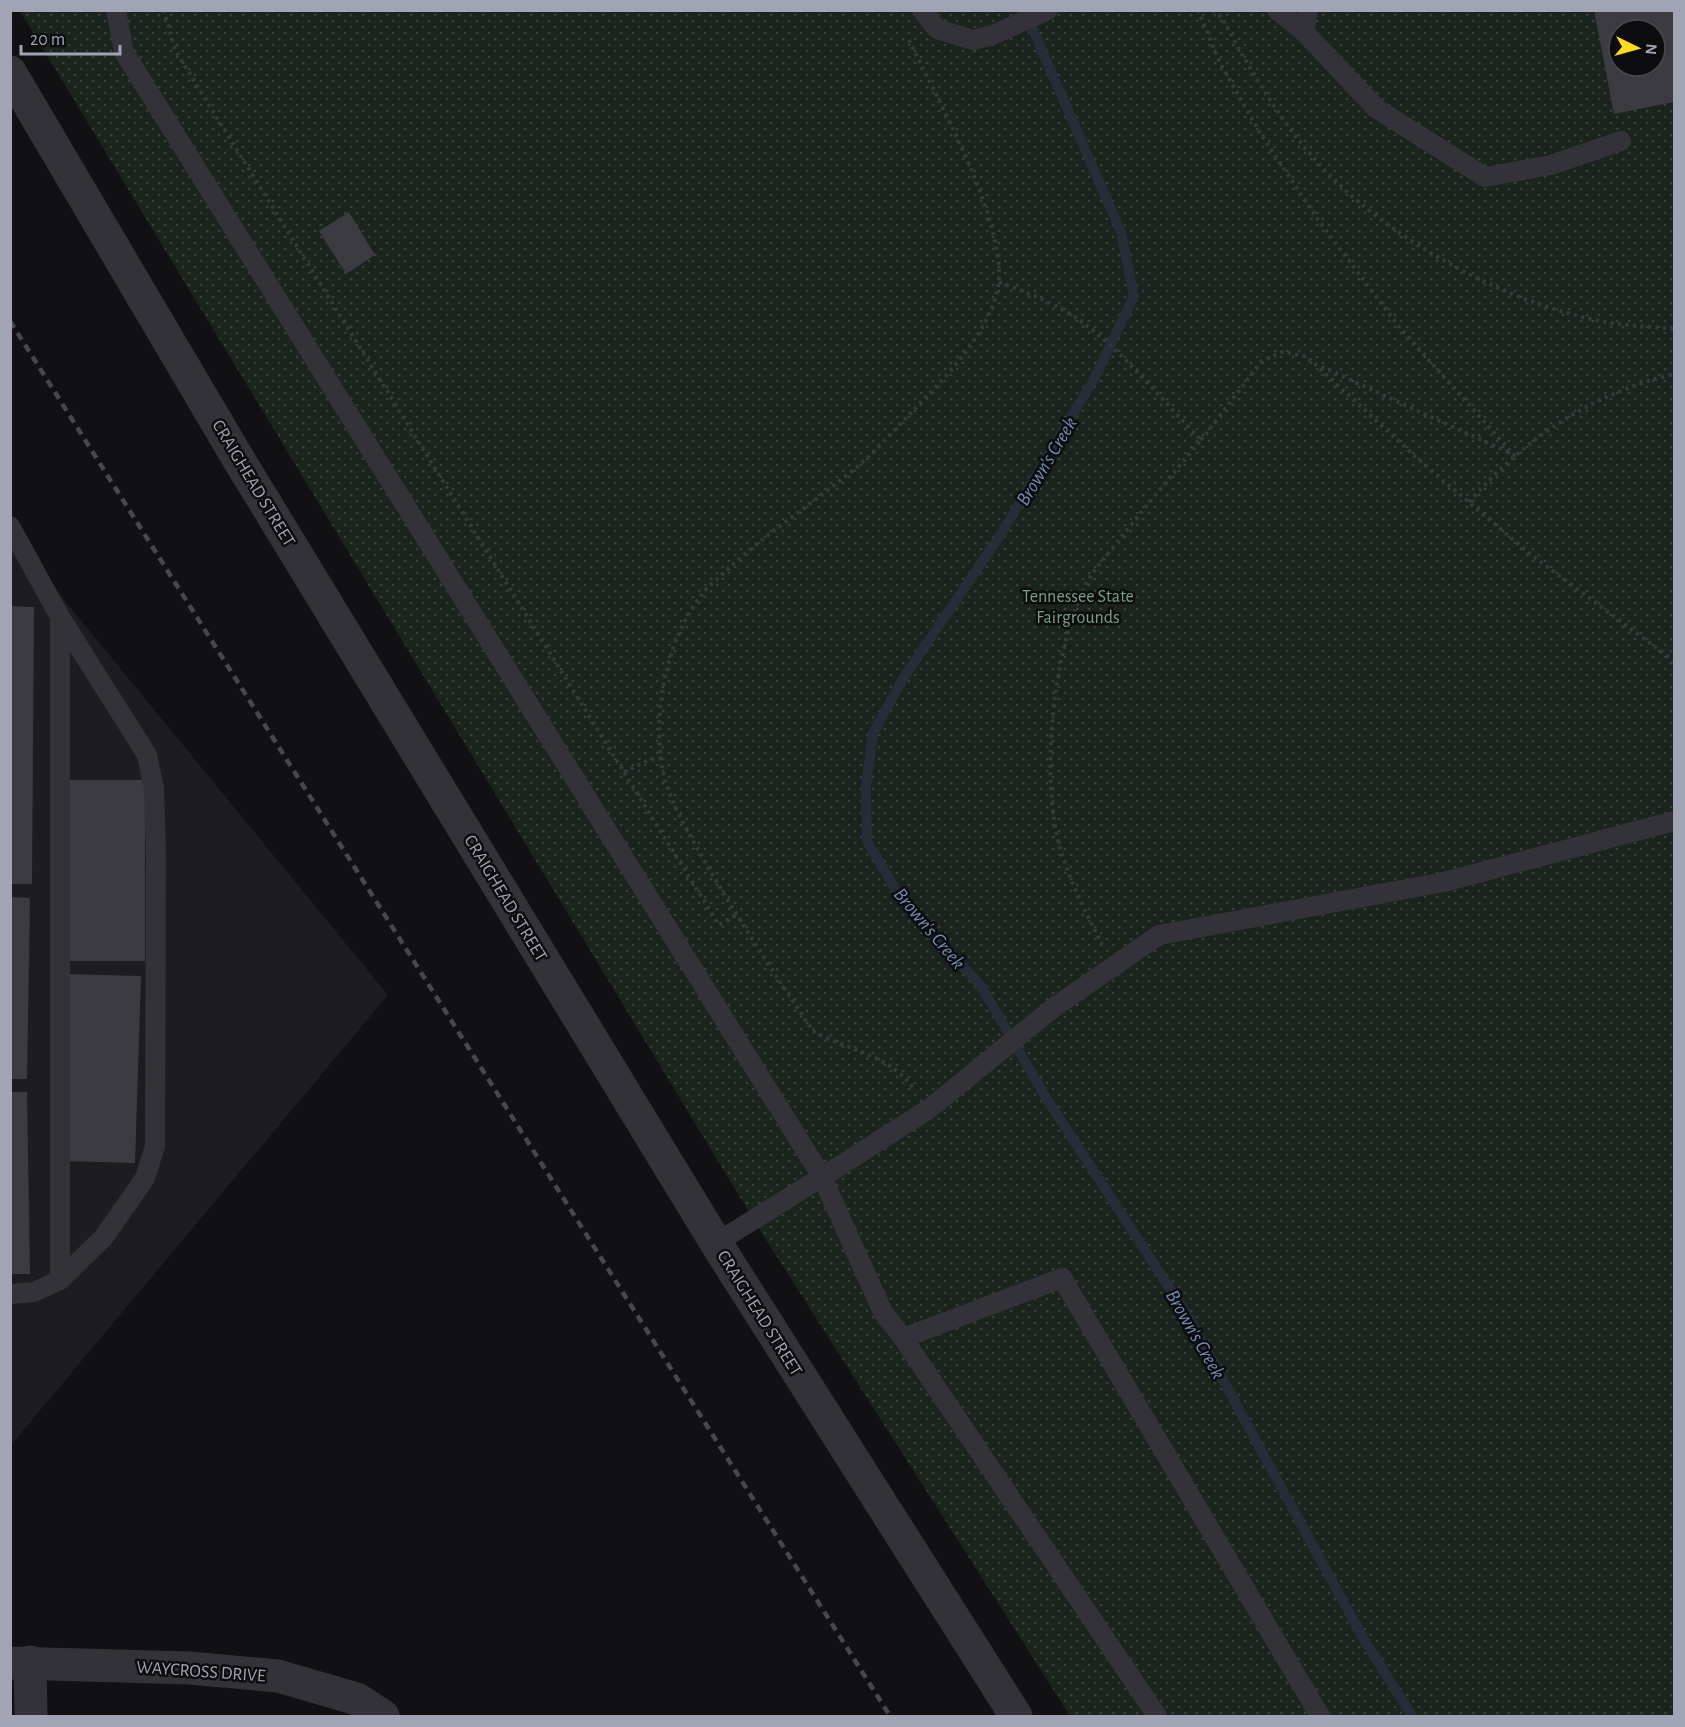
<svg xmlns="http://www.w3.org/2000/svg" width="1685" height="1727" viewBox="0 0 1685 1727" font-family="'Alegreya Sans',sans-serif">
<defs>
<pattern id="green-dots" width="8" height="8" patternUnits="userSpaceOnUse" patternTransform="scale(1.5)"><rect width="8" height="8" fill="#1b231d"/><path d="M2 2h.1M6 6h.1" fill="none" stroke="#39403c" stroke-width="1.8" stroke-linecap="round"/></pattern>
</defs>
<rect width="100%" height="100%" fill="#111113"/>
<path fill="#1d1d20" d="M11 535 388 995 11 1445Z"/>
<path fill="url(#green-dots)" fill-rule="evenodd" d="M20 11H1674V1716H1070L758 1227ZM1619 30H1655V66H1619Z"/>
<g fill="none" stroke-linecap="round" stroke-linejoin="round">
<path stroke="#272d37" stroke-width="10" d="M1027 16 1121 232 1134 296 1095 377 1001 534 904 677 873 733 866 786 867 841 903 902 981 986 1045 1096 1191 1321 1363 1638 1412 1716"/>
</g>
<g fill="#3b3b41" fill-rule="evenodd">
<path d="M1594 10H1674V102L1614 114ZM1619 30H1655V66H1619Z"/>
<path d="M349 212 375 255 346 274 319 231Z"/>
<path d="M10 606 34 607 32 884H10Z"/>
<rect x="70" y="780" width="75" height="181"/>
<path d="M10 897 30 898 27 1079H10Z"/>
<path d="M67 974 141 976 135 1163 62 1161Z"/>
<path d="M10 1092H27L30 1274H10Z"/>
</g>
<g fill="none" stroke-linecap="round" stroke-linejoin="round">
<g stroke="#38393f" stroke-width="4" stroke-dasharray="3 4.5" stroke-linecap="butt">
<path d="M164 10 175 50 186 68 719 925 736 915"/>
<path d="M1198 10 1220 63 1260 133 1318 220 1400 328 1514 455 1318 365"/>
<path d="M1213 10 1222 18C1248 66 1275 113 1311 155 1381 236 1505 305 1611 323 1632 326 1654 327 1674 329"/>
<path d="M909 40C939 103 1000 209 999 277 998 319 954 369 926 397 904 419 883 444 859 465 817 501 770 530 729 568 721 576 710 584 703 593 665 640 650 721 665 780 672 805 688 832 701 855 735 915 774 973 813 1031 848 1051 889 1054 914 1089"/>
<path d="M999 282C1028 293 1057 304 1082 322 1124 353 1164 402 1201 440 1175 471 1149 503 1123 535 1110 552 1092 570 1083 590 1053 655 1040 779 1060 848 1070 882 1086 913 1102 944"/>
<path d="M1201 440 1262 361 1283 352 1306 356 1419 460 1529 553 1674 661"/>
<path d="M1469 502C1525 438 1591 394 1674 374"/>
<path d="M624 772 649 760 662 758"/>
</g>
<g stroke="#323238" stroke-width="20">
<path d="M116 10 124 52 822 1177 716 1243"/>
<path d="M922 10 937 29 973 40 993 35 1048 10"/>
<path d="M1277 10 1304 32 1377 109 1485 177 1551 165 1621 141"/>
<path d="M1304 32 1308 10"/>
<path d="M10 526 60 617 147 755 154 788 156 856 155 1146 145 1178 104 1237 60 1280 34 1292 10 1294"/>
<path d="M60 1280V617"/>
<path d="M903 1338 1062 1278 1320 1716"/>
<path d="M1157 1716 903 1338 883 1312 822 1177 929 1109 1053 1008 1159 935 1444 882 1674 821"/>
</g>
<g stroke="#323238" stroke-width="33">
<path d="M30 1662 31 1716"/>
<path d="M10 1663 190 1668 278 1676 357 1699 383 1716"/>
</g>
<path stroke="#323238" stroke-width="33" d="M10 72 236 455 716 1243 1016 1716"/>
<path stroke="#47474f" stroke-width="4.5" stroke-dasharray="8 6" stroke-linecap="butt" d="M10 321 890 1716"/>
</g>
<g text-anchor="middle" stroke-width="5" stroke-linejoin="round" paint-order="stroke">
<g font-size="18" fill="#a1a4b5" stroke="#0d0c0e">
<text transform="translate(254 483) rotate(59)" y="6">CRAIGHEAD STREET</text>
<text transform="translate(506 898) rotate(59)" y="6">CRAIGHEAD STREET</text>
<text transform="translate(760 1313) rotate(58)" y="6">CRAIGHEAD STREET</text>
<text transform="translate(201 1671) rotate(4)" y="6">WAYCROSS DRIVE</text>
</g>
<g font-size="18" fill="#76a281" stroke="#0d0c0e">
<text x="1078" y="602">Tennessee State<tspan x="1078" dy="21">Fairgrounds</tspan></text>
</g>
<g font-size="20" font-style="italic" fill="#758bb3" stroke="#0d0c0e">
<text transform="translate(1046 461) rotate(-59)" y="7">Brown's Creek</text>
<text transform="translate(930 928) rotate(50)" y="7">Brown's Creek</text>
<text transform="translate(1196 1334) rotate(60)" y="7">Brown's Creek</text>
</g>
</g>
<rect width="1685" height="1727" fill="none" stroke="#a1a4b5" stroke-width="24"/>
<g transform="translate(1637 48) rotate(95)"><circle r="28" fill="#0d0c0e" stroke="#484951" stroke-width="1.5"/>
<path d="M0-4.5L10 22L0 15L-10 22Z" fill="#ffdb1d"/>
<text y="-9" font-size="16" font-weight="bold" text-anchor="middle" fill="#a1a4b5">N</text>
</g>
<path d="M21 45v9h99v-9" fill="none" stroke="#a1a4b5" stroke-width="3"/>
<text x="30" y="45" font-size="18" fill="#a1a4b5" stroke="#0d0c0e" stroke-width="4.5" paint-order="stroke">20 m</text>
</svg>
